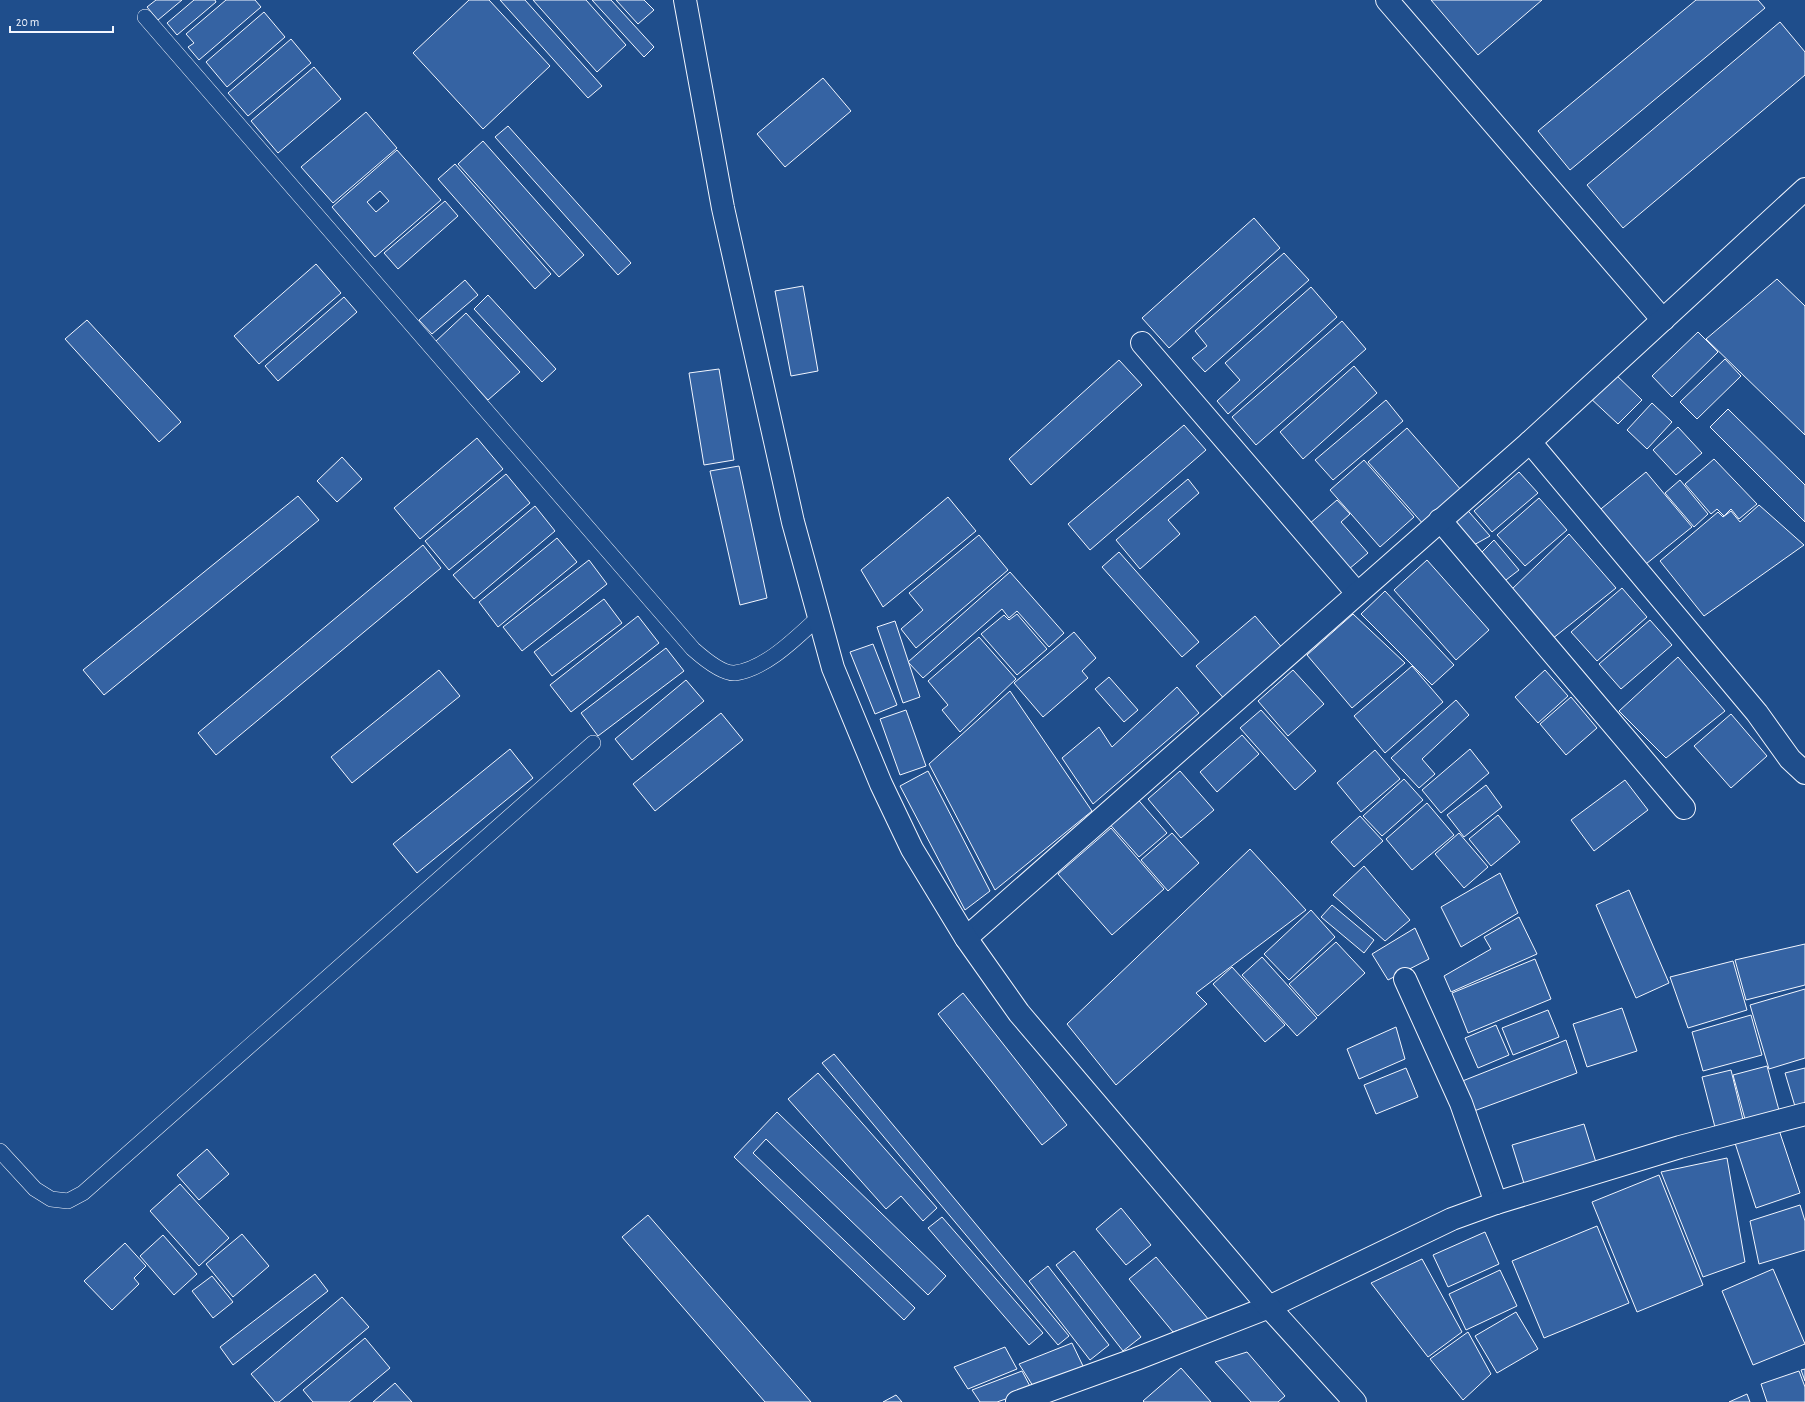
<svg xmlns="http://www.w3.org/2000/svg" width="1805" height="1402" viewBox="0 0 1805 1402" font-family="'Alegreya Sans',sans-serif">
<rect width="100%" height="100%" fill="#1f4e8c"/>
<g fill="#3563a3" stroke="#f2f6ff" fill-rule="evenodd">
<path d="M156 0H182L158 20 147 7Z"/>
<path d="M194 0H215L216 2 177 35 167 23Z"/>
<path d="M226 0H255L261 7 199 60 188 47 194 43 186 34Z"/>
<path d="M469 0H489L550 66 483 129 413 53Z"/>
<path d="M500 0H525L602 86 588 98Z"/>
<path d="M533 0H586L626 45 597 72Z"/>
<path d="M592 0H611L654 47 644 57Z"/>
<path d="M616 0H644L654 10 638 24Z"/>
<path d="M1431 0H1542L1478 55Z"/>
<path d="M1696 0H1758L1765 8 1570 170 1538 131Z"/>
<path d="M264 12 285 37 227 87 206 62Z"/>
<path d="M1780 22 1805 52V75L1623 228 1587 185Z"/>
<path d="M291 39 311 63 248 116 228 93Z"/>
<path d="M314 67 341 99 278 153 251 121Z"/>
<path d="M823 78 851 111 785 167 757 134Z"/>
<path d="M366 112 397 148 333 203 301 167Z"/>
<path d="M508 126 631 263 618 275 495 137Z"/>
<path d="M483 141 584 255 559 277 458 164Z"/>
<path d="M397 150 441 200 375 257 332 207ZM380 191 389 201 376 212 367 202Z"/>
<path d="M455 164 551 274 535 289 438 179Z"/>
<path d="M445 201 458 216 398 269 384 253Z"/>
<path d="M1254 218 1280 248 1169 348 1142 318Z"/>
<path d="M1284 253 1309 280 1205 372 1192 358 1207 346 1195 331Z"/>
<path d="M316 264 341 293 259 364 234 336Z"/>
<path d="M1777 279 1805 306V435L1706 339Z"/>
<path d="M465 280 478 295 432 334 419 320Z"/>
<path d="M803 286 818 371 791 376 775 291Z"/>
<path d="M1311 287 1337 317 1228 414 1217 401 1240 380 1225 363Z"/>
<path d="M488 295 556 369 542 382 474 309Z"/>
<path d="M344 297 357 312 278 381 265 366Z"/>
<path d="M466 313 520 372 488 400 435 342Z"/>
<path d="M87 320 181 422 159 442 65 339Z"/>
<path d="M1342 321 1366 349 1256 445 1232 417Z"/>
<path d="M1698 332 1718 352 1672 397 1652 376Z"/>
<path d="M1725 359 1741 376 1697 419 1680 402Z"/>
<path d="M1119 360 1142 385 1031 485 1009 459Z"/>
<path d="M1354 366 1377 393 1303 459 1280 432Z"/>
<path d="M719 369 734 460 704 465 689 373Z"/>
<path d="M1612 371 1642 400 1618 424 1588 396Z"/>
<path d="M1386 400 1403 421 1333 480 1315 460Z"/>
<path d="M1652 403 1672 422 1647 449 1627 430Z"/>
<path d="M1728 409 1805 485V522L1710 427Z"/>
<path d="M1184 425 1206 450 1090 550 1068 524Z"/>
<path d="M1678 427 1702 453 1676 475 1653 450Z"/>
<path d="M1407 428 1462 491 1424 525 1368 462Z"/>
<path d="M477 438 503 469 420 539 394 508Z"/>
<path d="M342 457 362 479 337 502 317 481Z"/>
<path d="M1714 459 1757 504 1739 519 1731 509 1724 516 1717 509 1711 514 1685 484Z"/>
<path d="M1364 460 1414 517 1380 547 1330 490Z"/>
<path d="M739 466 767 598 740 605 710 471Z"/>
<path d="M1519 472 1538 493 1492 532 1474 511Z"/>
<path d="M1646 472 1692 527 1641 568 1596 513Z"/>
<path d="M506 474 530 503 449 570 425 541Z"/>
<path d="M1188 479 1199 493 1168 520 1180 534 1140 569 1116 540Z"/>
<path d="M1680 480 1708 514 1694 527 1665 493Z"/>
<path d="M298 496 319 520 104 695 83 670Z"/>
<path d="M948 497 976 531 883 607 861 570Z"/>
<path d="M1539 498 1567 530 1525 566 1497 535Z"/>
<path d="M1337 500 1350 514 1341 522 1368 553 1349 569 1309 524Z"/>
<path d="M1463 505 1490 536 1472 546 1447 521Z"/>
<path d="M1759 505 1804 545 1704 616 1660 561 1718 512 1723 517 1731 511 1740 522Z"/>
<path d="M535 506 555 531 474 599 453 575Z"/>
<path d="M1569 534 1616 588 1552 639 1510 591Z"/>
<path d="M979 535 1008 570 916 648 901 629 923 610 909 593Z"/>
<path d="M557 538 577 562 498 627 479 602Z"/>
<path d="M1494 540 1519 570 1502 583 1478 556Z"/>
<path d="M423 545 441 568 216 755 198 733Z"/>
<path d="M1119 552 1199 642 1182 657 1102 567Z"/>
<path d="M589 560 607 584 522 651 503 627Z"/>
<path d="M1427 560 1489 630 1456 660 1394 590Z"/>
<path d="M1010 572 1064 633 1049 647 1017 611 1009 618 1002 609 923 678 908 662Z"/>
<path d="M1622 588 1647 617 1597 661 1571 632Z"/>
<path d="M1385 591 1454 665 1432 685 1361 614Z"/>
<path d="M604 599 622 623 552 676 534 652Z"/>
<path d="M1017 614 1047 649 1017 675 981 634 1004 615 1009 620Z"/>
<path d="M1353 614 1405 663 1352 708 1307 655Z"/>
<path d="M638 616 659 643 571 712 550 685Z"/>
<path d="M1255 616 1284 650 1226 701 1196 666Z"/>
<path d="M1650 620 1672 645 1621 689 1599 664Z"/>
<path d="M895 621 920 697 903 703 877 627Z"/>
<path d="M1074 632 1096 658 1082 671 1088 678 1043 717 1014 683Z"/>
<path d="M979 637 1016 679 960 732 942 710 948 705 928 681Z"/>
<path d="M873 644 897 705 875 714 850 652Z"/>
<path d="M666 648 684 671 598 736 581 713Z"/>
<path d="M1678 657 1725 711 1666 758 1619 711Z"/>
<path d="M1412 666 1443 702 1385 753 1354 716Z"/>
<path d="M439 670 460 696 352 783 331 757Z"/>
<path d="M1293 670 1324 704 1288 736 1258 701Z"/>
<path d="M1545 670 1568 696 1538 723 1515 697Z"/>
<path d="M1109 677 1138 710 1124 722 1095 689Z"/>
<path d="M686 680 704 701 632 760 615 739Z"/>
<path d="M1177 687 1199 713 1093 804 1062 758 1099 727 1112 747Z"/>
<path d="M1010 691 1092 811 995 890 929 764Z"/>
<path d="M1571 697 1597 728 1566 755 1540 724Z"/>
<path d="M1456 700 1469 715 1422 759 1435 774 1419 788 1391 758Z"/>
<path d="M906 710 926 766 900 775 880 719Z"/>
<path d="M1261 710 1316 771 1295 790 1240 728Z"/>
<path d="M721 713 743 740 655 811 633 784Z"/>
<path d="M1731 714 1767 756 1731 788 1694 746Z"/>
<path d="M1242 735 1259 754 1217 792 1200 772Z"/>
<path d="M510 749 533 778 417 873 393 844Z"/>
<path d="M1470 749 1489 773 1441 813 1422 790Z"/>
<path d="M1375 750 1400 779 1361 812 1337 783Z"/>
<path d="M928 771 990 891 965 910 900 786Z"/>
<path d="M1180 771 1214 810 1181 838 1148 799Z"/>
<path d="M1404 779 1423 800 1382 836 1363 816Z"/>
<path d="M1625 780 1648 810 1594 851 1571 820Z"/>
<path d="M1486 785 1502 807 1464 837 1447 815Z"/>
<path d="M1134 795 1167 833 1139 857 1106 820Z"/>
<path d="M1427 803 1454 835 1412 870 1386 839Z"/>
<path d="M1498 815 1520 842 1491 866 1469 839Z"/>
<path d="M1360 816 1383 841 1354 867 1331 842Z"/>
<path d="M1111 828 1164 889 1112 935 1058 874Z"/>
<path d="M1172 833 1199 863 1168 891 1141 860Z"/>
<path d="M1459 833 1488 867 1464 888 1435 854Z"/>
<path d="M1250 849 1306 910 1196 993 1207 1004 1116 1085 1067 1024Z"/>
<path d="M1364 866 1410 920 1385 941 1333 895Z"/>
<path d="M1500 873 1518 913 1461 947 1441 907Z"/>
<path d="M1629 890 1669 983 1636 998 1596 905Z"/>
<path d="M1332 905 1374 940 1364 953 1321 917Z"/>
<path d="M1311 910 1335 937 1289 980 1264 954Z"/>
<path d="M1519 917 1537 954 1451 992 1444 976 1491 949 1484 937Z"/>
<path d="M1415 928 1429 959 1388 980 1372 954Z"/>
<path d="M1336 942 1365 973 1318 1016 1289 984Z"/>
<path d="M1805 944V985L1746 1000 1735 960Z"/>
<path d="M1262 957 1317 1018 1297 1036 1242 975Z"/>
<path d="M1535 959 1551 999 1468 1033 1452 993Z"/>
<path d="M1733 961 1747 1010 1688 1028 1670 977Z"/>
<path d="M1232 967 1285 1025 1265 1042 1213 984Z"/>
<path d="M1805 989V1058L1769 1069 1750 1005Z"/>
<path d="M963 993 1067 1125 1042 1145 938 1014Z"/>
<path d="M1622 1008 1637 1051 1587 1067 1573 1024Z"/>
<path d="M1548 1010 1559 1037 1513 1055 1502 1028Z"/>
<path d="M1751 1015 1762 1055 1703 1071 1692 1032Z"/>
<path d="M1496 1025 1509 1055 1478 1068 1465 1038Z"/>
<path d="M1396 1027 1405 1059 1359 1079 1347 1049Z"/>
<path d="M1566 1040 1577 1073 1474 1111 1460 1082Z"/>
<path d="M834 1054 1069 1336 1058 1345 822 1063Z"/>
<path d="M1767 1066 1780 1114 1746 1123 1733 1075Z"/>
<path d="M1406 1068 1418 1097 1376 1114 1364 1085Z"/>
<path d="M1805 1068V1110L1797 1113 1785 1073Z"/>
<path d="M1731 1070 1745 1128 1717 1135 1702 1077Z"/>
<path d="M818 1073 937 1208 923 1221 901 1196 886 1209 788 1099Z"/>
<path d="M777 1112 946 1276 928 1295 766 1139 753 1153 915 1308 904 1320 734 1157Z"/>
<path d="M1584 1124 1599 1172 1527 1193 1512 1145Z"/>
<path d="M1779 1130 1800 1193 1756 1208 1735 1143Z"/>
<path d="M207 1149 229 1174 199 1200 177 1175Z"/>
<path d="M1727 1158 1745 1262 1703 1277 1661 1172Z"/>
<path d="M1659 1175 1703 1285 1637 1312 1592 1202Z"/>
<path d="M180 1184 229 1238 199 1266 150 1211Z"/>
<path d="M1800 1205 1805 1221V1250L1759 1264 1750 1221Z"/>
<path d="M1121 1208 1151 1245 1126 1265 1096 1229Z"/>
<path d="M648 1215 811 1402H765L622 1237Z"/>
<path d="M942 1217 1043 1333 1029 1345 928 1228Z"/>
<path d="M1597 1226 1629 1303 1544 1338 1512 1261Z"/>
<path d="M1485 1232 1499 1264 1448 1287 1433 1255Z"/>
<path d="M242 1234 269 1266 233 1297 206 1264Z"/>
<path d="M163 1235 197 1274 174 1295 140 1256Z"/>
<path d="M125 1243 146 1266 134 1278 139 1284 112 1310 84 1281Z"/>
<path d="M1074 1251 1141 1337 1123 1351 1056 1265Z"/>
<path d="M1156 1257 1209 1320 1173 1332 1129 1279Z"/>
<path d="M1422 1259 1462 1332 1428 1357 1371 1283Z"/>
<path d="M1048 1266 1109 1345 1090 1360 1029 1281Z"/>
<path d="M1773 1269 1805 1344 1753 1365 1722 1291Z"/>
<path d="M1500 1270 1517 1306 1466 1330 1449 1294Z"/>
<path d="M315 1274 328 1291 233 1365 220 1347Z"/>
<path d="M212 1276 233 1302 213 1318 192 1291Z"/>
<path d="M342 1297 369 1327 279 1402H275L251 1374Z"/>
<path d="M1516 1312 1538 1349 1497 1373 1475 1336Z"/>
<path d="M1468 1332 1491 1374 1463 1400 1430 1359Z"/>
<path d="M365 1338 390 1368 349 1402H313L303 1390Z"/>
<path d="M1072 1343 1083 1366 1033 1386 1019 1364Z"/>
<path d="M1005 1347 1017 1369 968 1389 954 1367Z"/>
<path d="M1247 1352 1285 1396 1278 1402H1251L1215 1362Z"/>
<path d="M1181 1368 1211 1402H1144L1143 1401Z"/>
<path d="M1805 1369V1381L1801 1370Z"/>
<path d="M1022 1371 1032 1390 997 1402H980L972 1390Z"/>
<path d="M1799 1371 1805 1387V1402H1767L1761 1384Z"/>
<path d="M395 1383 412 1402H373Z"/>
<path d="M1747 1394 1750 1402H1729Z"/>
<path d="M896 1395 902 1402H883Z"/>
</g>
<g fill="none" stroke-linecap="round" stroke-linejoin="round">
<defs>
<g id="lane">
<path d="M145 17 693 649C702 657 722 674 735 673 766 669 797 637 819 617"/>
<path d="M0 1151 35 1189 51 1199 68 1201 83 1193 593 743"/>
</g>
<g id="street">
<path d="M1387 0 1663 320"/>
<path d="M1142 343 1357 593"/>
<path d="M1530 442 1757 713 1790 759 1805 773"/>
<path d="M1440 520 1684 808"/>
<path d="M966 938 1530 442 1805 189"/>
<path d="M1405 979 1461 1103 1496 1203"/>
<path d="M1017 1402 1136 1359 1269 1307 1452 1219 1496 1203 1680 1147 1805 1114"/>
</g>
<path id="secondary" d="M685 0 723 208 793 522 833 668 881 784 912 849 966 938 1019 1013 1269 1307 1355 1402"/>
</defs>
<use href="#lane" stroke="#f2f6ff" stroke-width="16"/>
<use href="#street" stroke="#f2f6ff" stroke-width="24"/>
<use href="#secondary" stroke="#f2f6ff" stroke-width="24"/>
<use href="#lane" stroke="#1f4e8c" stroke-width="15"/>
<use href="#street" stroke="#1f4e8c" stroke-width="22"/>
<use href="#secondary" stroke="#1f4e8c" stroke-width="22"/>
</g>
<path d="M10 26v6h103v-6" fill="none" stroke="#f2f6ff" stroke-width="2"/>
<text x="16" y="26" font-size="12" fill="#f2f6ff" stroke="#1f4e8c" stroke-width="3" paint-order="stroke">20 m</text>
</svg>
